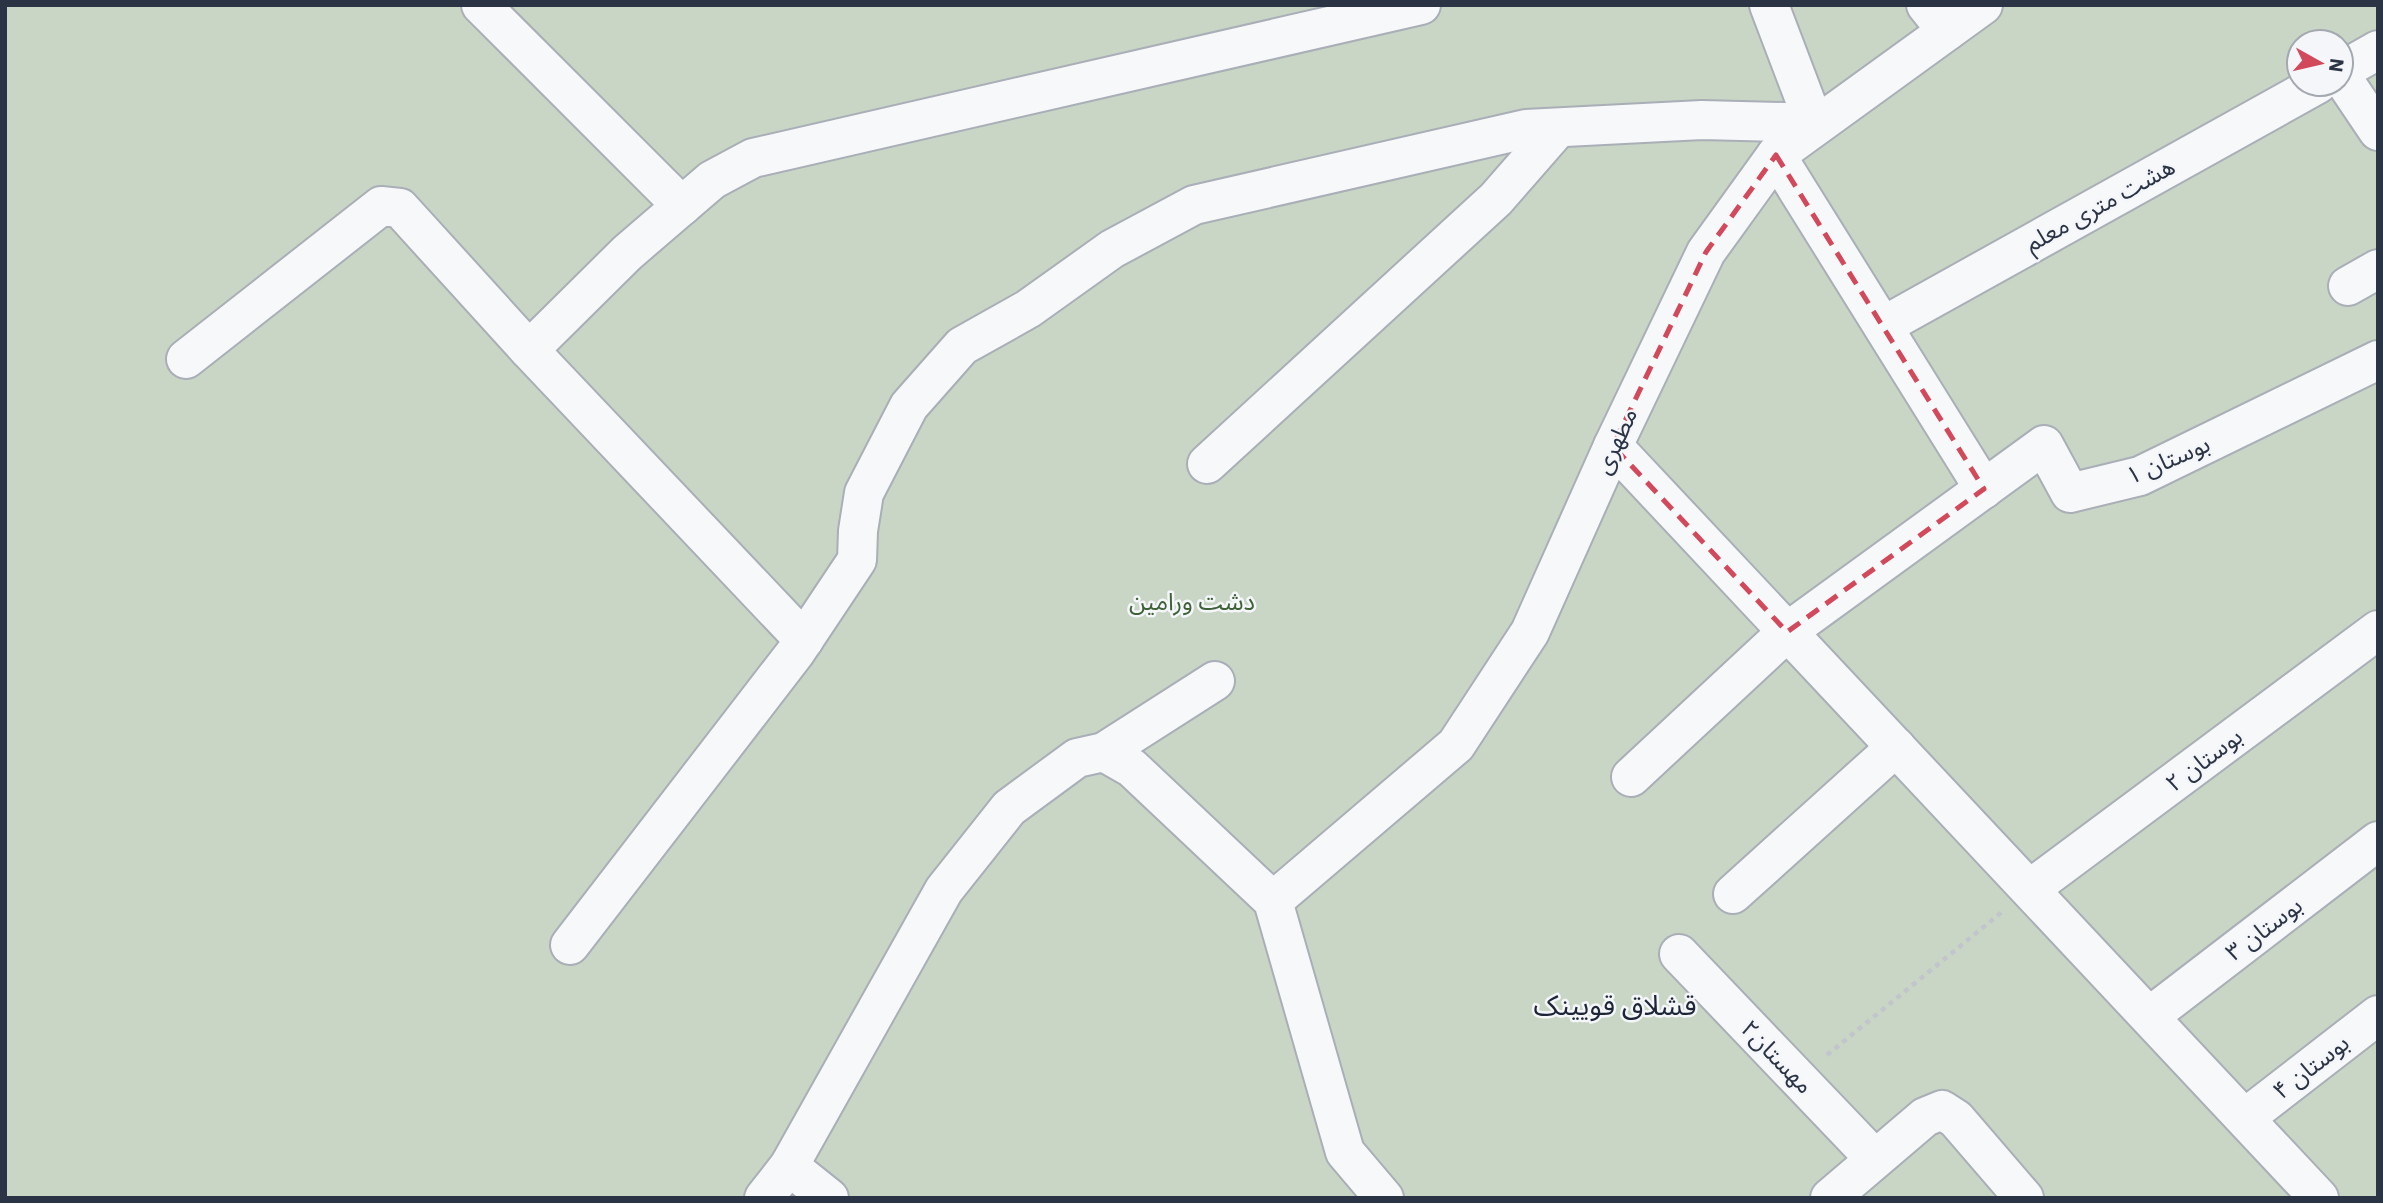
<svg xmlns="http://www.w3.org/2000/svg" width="2383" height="1203" viewBox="0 0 2383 1203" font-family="'IBM Plex Sans','Noto Sans Arabic',sans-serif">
<rect width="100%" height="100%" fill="#e4e7ec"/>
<path fill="#c9d6c5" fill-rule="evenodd" d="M5 5H2378V1198H5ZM2299 42H2341V84H2299Z"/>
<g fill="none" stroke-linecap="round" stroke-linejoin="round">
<defs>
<g id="minor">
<path d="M481 5 682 206"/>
<path d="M1926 5 1947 31"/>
<path d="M2341 71 2378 50"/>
<path d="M2341 76 2378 131"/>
<path d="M1776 155 1984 489"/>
<path d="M2348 286 2378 269"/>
<path d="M1883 326 2318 84"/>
<path d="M529 350 627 253 712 180 753 158 1421 5"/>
<path d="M186 359 381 206 400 208 529 350 804 640"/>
<path d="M1613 446 2319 1198"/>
<path d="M1207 464 1496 199 1558 128"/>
<path d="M1104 752 1132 768 1273 901 1345 1152 1384 1198"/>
<path d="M1631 777 1787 632 2044 445 2070 493 2140 476 2378 360"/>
<path d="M2030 889 2378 630"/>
<path d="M1733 894 1896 747"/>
<path d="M1273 901 1456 745 1530 632 1613 446 1706 252 1776 155 1983 5"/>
<path d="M570 945 795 653 857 560 858 531 864 493 909 406 962 346 1028 309 1112 249 1194 205 1526 129 1702 120 1784 122 1815 126 1769 5"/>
<path d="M1679 954 1875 1159"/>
<path d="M2150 1016 2378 841"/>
<path d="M2245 1118 2378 1015"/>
<path d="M789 1166 829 1198"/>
<path d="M764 1198 789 1166 944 890 1009 808 1077 758 1104 752 1215 681"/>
<path d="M1830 1198 1925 1117 1942 1110 1956 1119 2024 1198"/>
</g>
</defs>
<use href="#minor" stroke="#a9aeb7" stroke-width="42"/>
<path stroke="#c2c5cb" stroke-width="4.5" stroke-dasharray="5 5" stroke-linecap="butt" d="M1827 1055 2002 912"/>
<use href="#minor" stroke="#f7f8fa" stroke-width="38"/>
</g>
<path fill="none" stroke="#d1495b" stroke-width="5" stroke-dasharray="14 9" stroke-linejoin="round" d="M1776 155 1984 489 1787 632 1613 446 1706 252Z"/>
<g text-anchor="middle" stroke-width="5" stroke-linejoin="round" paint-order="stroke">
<g font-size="24" fill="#2b3445" stroke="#f4f6f9">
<text transform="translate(2100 205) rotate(-29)" y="8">هشت متری معلم</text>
<text transform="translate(1616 441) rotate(-65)" y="8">مطهری</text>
<text transform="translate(2168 460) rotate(-23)" y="8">بوستان ۱</text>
<text transform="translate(2204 760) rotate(-37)" y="8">بوستان ۲</text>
<text transform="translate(2264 929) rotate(-37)" y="8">بوستان ۳</text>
<text transform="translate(1777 1057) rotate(46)" y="8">مهستان۲</text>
<text transform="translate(2311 1067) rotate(-38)" y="8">بوستان ۴</text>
</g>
<g font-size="24" fill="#3f6138" stroke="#f4f6f9">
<text x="1192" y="610">دشت ورامین</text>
</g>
<g font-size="28" fill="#1d2536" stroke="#f4f6f9">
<text x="1615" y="1015">قشلاق قویینک</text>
</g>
</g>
<rect width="2383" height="1203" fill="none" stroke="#2b3445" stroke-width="14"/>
<g transform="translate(2320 63) rotate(98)"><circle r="33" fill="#f4f6f9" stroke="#a4a8b1" stroke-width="2"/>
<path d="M0-5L12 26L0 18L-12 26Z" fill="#d1495b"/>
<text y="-10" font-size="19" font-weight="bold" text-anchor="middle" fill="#2b3445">N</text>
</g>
</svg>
